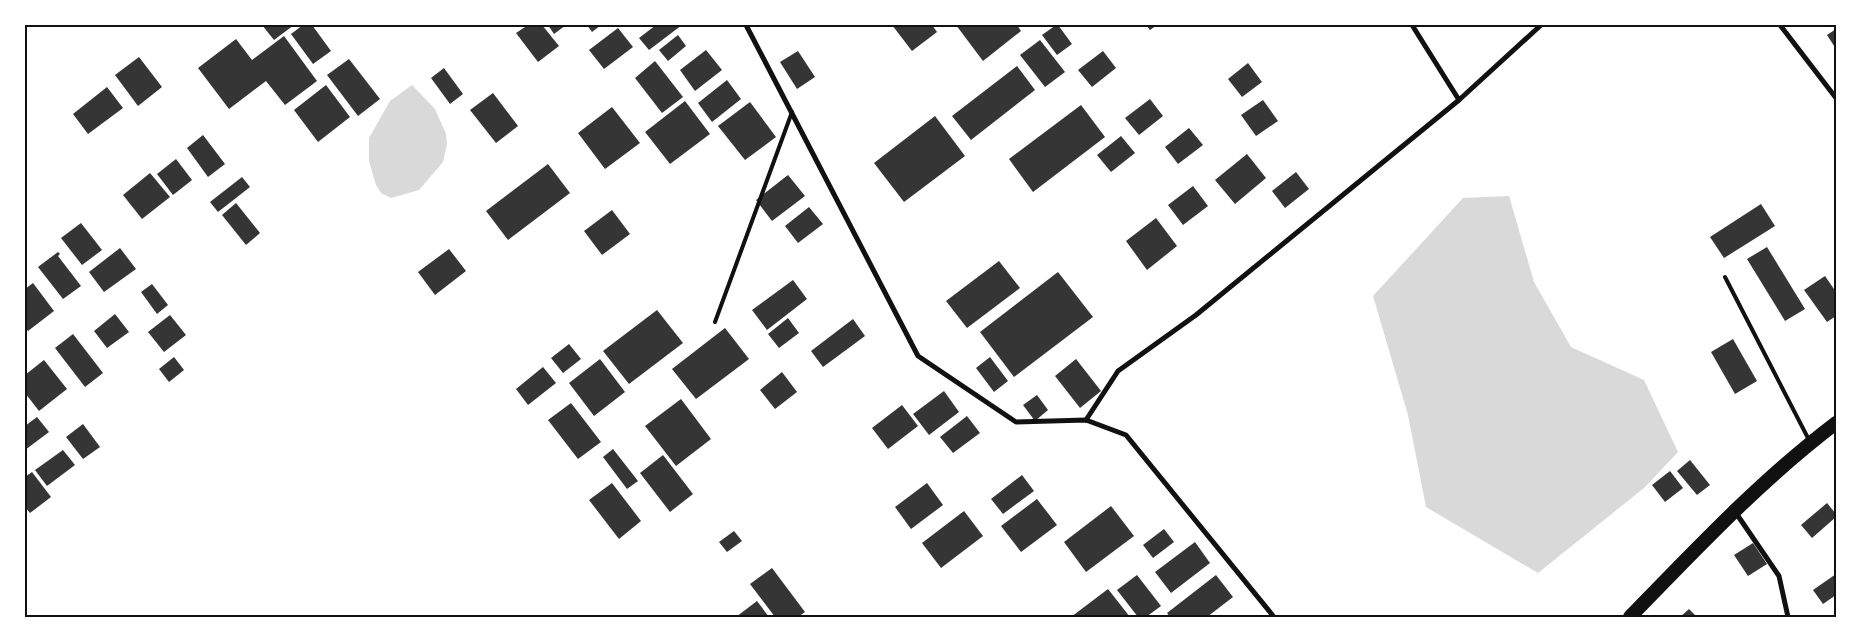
<svg xmlns="http://www.w3.org/2000/svg" width="1861" height="642" viewBox="0 0 1861 642" font-family="'Open Sans',sans-serif">
<rect width="100%" height="100%" fill="#fff"/>
<g fill="#d9d9d9">
<path d="M412 85 435 109 446 134 447 144 443 162 419 190 391 198 381 193 376 185 369 161V138L390 101Z"/>
<path d="M1509 196 1534 282 1571 347 1644 380 1678 452 1644 488 1538 573 1426 507 1408 415 1373 296 1463 198Z"/>
</g>
<g fill="#353535">
<path d="M262 25H294L274 40Z"/>
<path d="M303 25H312L331 51 313 64 291 34Z"/>
<path d="M528 25H542L559 46 538 62 516 33Z"/>
<path d="M548 25H566L554 34Z"/>
<path d="M587 25H601L592 32Z"/>
<path d="M656 25H682L649 50 639 38Z"/>
<path d="M892 25H932L937 32 912 51Z"/>
<path d="M956 25H1017L1021 31 983 61Z"/>
<path d="M1056 25H1058L1072 44 1057 55 1042 35Z"/>
<path d="M1146 25H1157L1150 30Z"/>
<path d="M618 28 633 47 604 69 589 50Z"/>
<path d="M1836 29V49L1827 35Z"/>
<path d="M678 35 686 46 668 61 659 50Z"/>
<path d="M284 36 317 81 285 105 266 81 229 109 198 68 236 39 252 60Z"/>
<path d="M1040 40 1065 72 1045 87 1020 55Z"/>
<path d="M706 50 722 70 695 91 680 70Z"/>
<path d="M798 51 815 77 797 89 780 62Z"/>
<path d="M1103 51 1116 68 1092 87 1078 70Z"/>
<path d="M139 57 162 87 138 106 115 75Z"/>
<path d="M349 59 380 99 358 116 327 75Z"/>
<path d="M655 61 683 97 662 113 635 78Z"/>
<path d="M1248 63 1262 82 1242 97 1228 79Z"/>
<path d="M1017 66 1035 90 971 140 952 116Z"/>
<path d="M444 68 463 94 450 104 431 78Z"/>
<path d="M727 80 741 99 712 122 698 103Z"/>
<path d="M326 85 350 117 318 142 294 110Z"/>
<path d="M107 87 123 108 88 134 73 114Z"/>
<path d="M493 93 518 126 496 143 470 110Z"/>
<path d="M1150 99 1163 116 1139 135 1125 118Z"/>
<path d="M1263 100 1278 121 1256 136 1241 115Z"/>
<path d="M685 101 710 134 670 164 645 132Z"/>
<path d="M750 102 776 137 745 160 718 126Z"/>
<path d="M1081 105 1105 137 1033 192 1009 159Z"/>
<path d="M612 107 640 143 605 169 578 133Z"/>
<path d="M935 116 965 156 904 202 874 163Z"/>
<path d="M1189 128 1203 145 1178 164 1165 147Z"/>
<path d="M203 135 225 164 208 177 187 148Z"/>
<path d="M1121 136 1135 153 1111 172 1097 155Z"/>
<path d="M1247 154 1266 178 1235 204 1215 180Z"/>
<path d="M176 159 192 180 173 195 157 174Z"/>
<path d="M548 164 570 193 508 240 486 211Z"/>
<path d="M1296 172 1309 189 1285 208 1272 191Z"/>
<path d="M150 173 170 197 142 219 123 195Z"/>
<path d="M788 175 805 196 772 221 756 200Z"/>
<path d="M242 177 250 187 218 212 210 202Z"/>
<path d="M1193 186 1208 206 1183 225 1168 205Z"/>
<path d="M236 203 260 233 246 245 222 215Z"/>
<path d="M1761 204 1775 226 1724 258 1710 237Z"/>
<path d="M809 207 823 224 798 243 785 226Z"/>
<path d="M612 210 630 234 602 255 584 231Z"/>
<path d="M1156 218 1177 246 1147 270 1126 241Z"/>
<path d="M81 223 102 250 82 265 61 238Z"/>
<path d="M1767 247 1805 309 1785 321 1747 259Z"/>
<path d="M120 248 136 269 104 292 89 272Z"/>
<path d="M449 249 466 271 435 295 418 272Z"/>
<path d="M58 252 60 254 58 256 81 286 63 299 38 267Z"/>
<path d="M999 261 1020 288 967 328 946 301Z"/>
<path d="M1058 272 1093 317 1014 377 980 332Z"/>
<path d="M1825 276 1836 292V316L1827 322 1804 290Z"/>
<path d="M793 280 807 299 767 330 752 310Z"/>
<path d="M33 283 54 311 28 331 25 328V289Z"/>
<path d="M152 284 168 305 157 314 141 292Z"/>
<path d="M657 310 683 343 629 384 603 351Z"/>
<path d="M115 314 129 332 107 348 94 331Z"/>
<path d="M170 315 186 335 164 352 148 332Z"/>
<path d="M788 318 799 333 779 348 768 334Z"/>
<path d="M853 319 865 336 823 367 811 351Z"/>
<path d="M725 328 749 359 696 399 672 369Z"/>
<path d="M73 334 103 373 85 387 55 348Z"/>
<path d="M1733 339 1757 381 1735 394 1711 352Z"/>
<path d="M569 344 581 359 563 373 551 358Z"/>
<path d="M174 357 184 370 169 382 159 369Z"/>
<path d="M990 357 1008 381 994 392 976 368Z"/>
<path d="M600 359 625 392 594 416 569 383Z"/>
<path d="M1076 359 1101 391 1080 408 1055 376Z"/>
<path d="M44 360 67 389 39 411 25 393V375Z"/>
<path d="M543 367 556 383 528 405 516 389Z"/>
<path d="M782 372 797 392 775 409 760 390Z"/>
<path d="M944 391 959 412 929 435 913 414Z"/>
<path d="M1037 395 1048 410 1035 421 1023 405Z"/>
<path d="M681 399 711 439 676 466 645 426Z"/>
<path d="M571 403 601 442 578 459 548 420Z"/>
<path d="M902 405 918 426 888 449 872 428Z"/>
<path d="M967 416 980 433 953 453 940 437Z"/>
<path d="M37 417 49 432 25 450V426Z"/>
<path d="M83 424 100 447 83 459 66 437Z"/>
<path d="M613 449 638 481 627 489 603 457Z"/>
<path d="M63 450 75 465 47 486 35 470Z"/>
<path d="M663 455 693 494 670 512 640 473Z"/>
<path d="M1690 460 1710 485 1697 495 1677 471Z"/>
<path d="M1670 471 1683 488 1665 502 1652 485Z"/>
<path d="M32 472 51 497 30 513 25 507V477Z"/>
<path d="M1022 475 1034 491 1003 514 991 499Z"/>
<path d="M612 483 641 521 619 539 589 500Z"/>
<path d="M927 483 943 505 911 529 895 507Z"/>
<path d="M1037 499 1057 525 1021 552 1001 526Z"/>
<path d="M1827 503 1836 514V517L1812 538 1801 525Z"/>
<path d="M1111 506 1134 536 1086 572 1064 542Z"/>
<path d="M964 511 983 536 941 568 922 543Z"/>
<path d="M1164 529 1174 542 1153 558 1143 545Z"/>
<path d="M734 531 742 541 727 552 719 542Z"/>
<path d="M1195 542 1210 563 1171 593 1155 572Z"/>
<path d="M1753 543 1767 564 1748 576 1734 555Z"/>
<path d="M772 568 805 612 798 617H775L750 584Z"/>
<path d="M1836 574V595L1823 604 1813 590Z"/>
<path d="M1137 575 1161 606 1146 617H1138L1117 590Z"/>
<path d="M1216 575 1233 597 1207 617H1170L1167 613Z"/>
<path d="M1108 589 1130 617H1071Z"/>
<path d="M757 601 769 617H736Z"/>
<path d="M1689 609 1697 617H1680Z"/>
</g>
<g fill="none" stroke-linecap="round" stroke-linejoin="round">
<g stroke="#111" stroke-width="4">
<path d="M1725 277 1809 440"/>
<path d="M715 322 792 112"/>
</g>
<g stroke="#111" stroke-width="5">
<path d="M746 25 918 356 1016 422 1086 420 1126 435 1274 617"/>
<path d="M1412 25 1459 100 1541 25"/>
<path d="M1780 25 1836 98"/>
<path d="M1086 420 1118 371 1196 315 1459 100"/>
<path d="M1736 513 1779 576 1788 617"/>
</g>
<path stroke="#111" stroke-width="14" d="M1630 617C1696 549 1761 480 1836 423"/>
</g>
<rect width="1861" height="642" fill="none" stroke="#ffffff" stroke-width="52"/>
<rect x="26" y="26" width="1809" height="590" fill="none" stroke="#111" stroke-width="2"/>
</svg>
